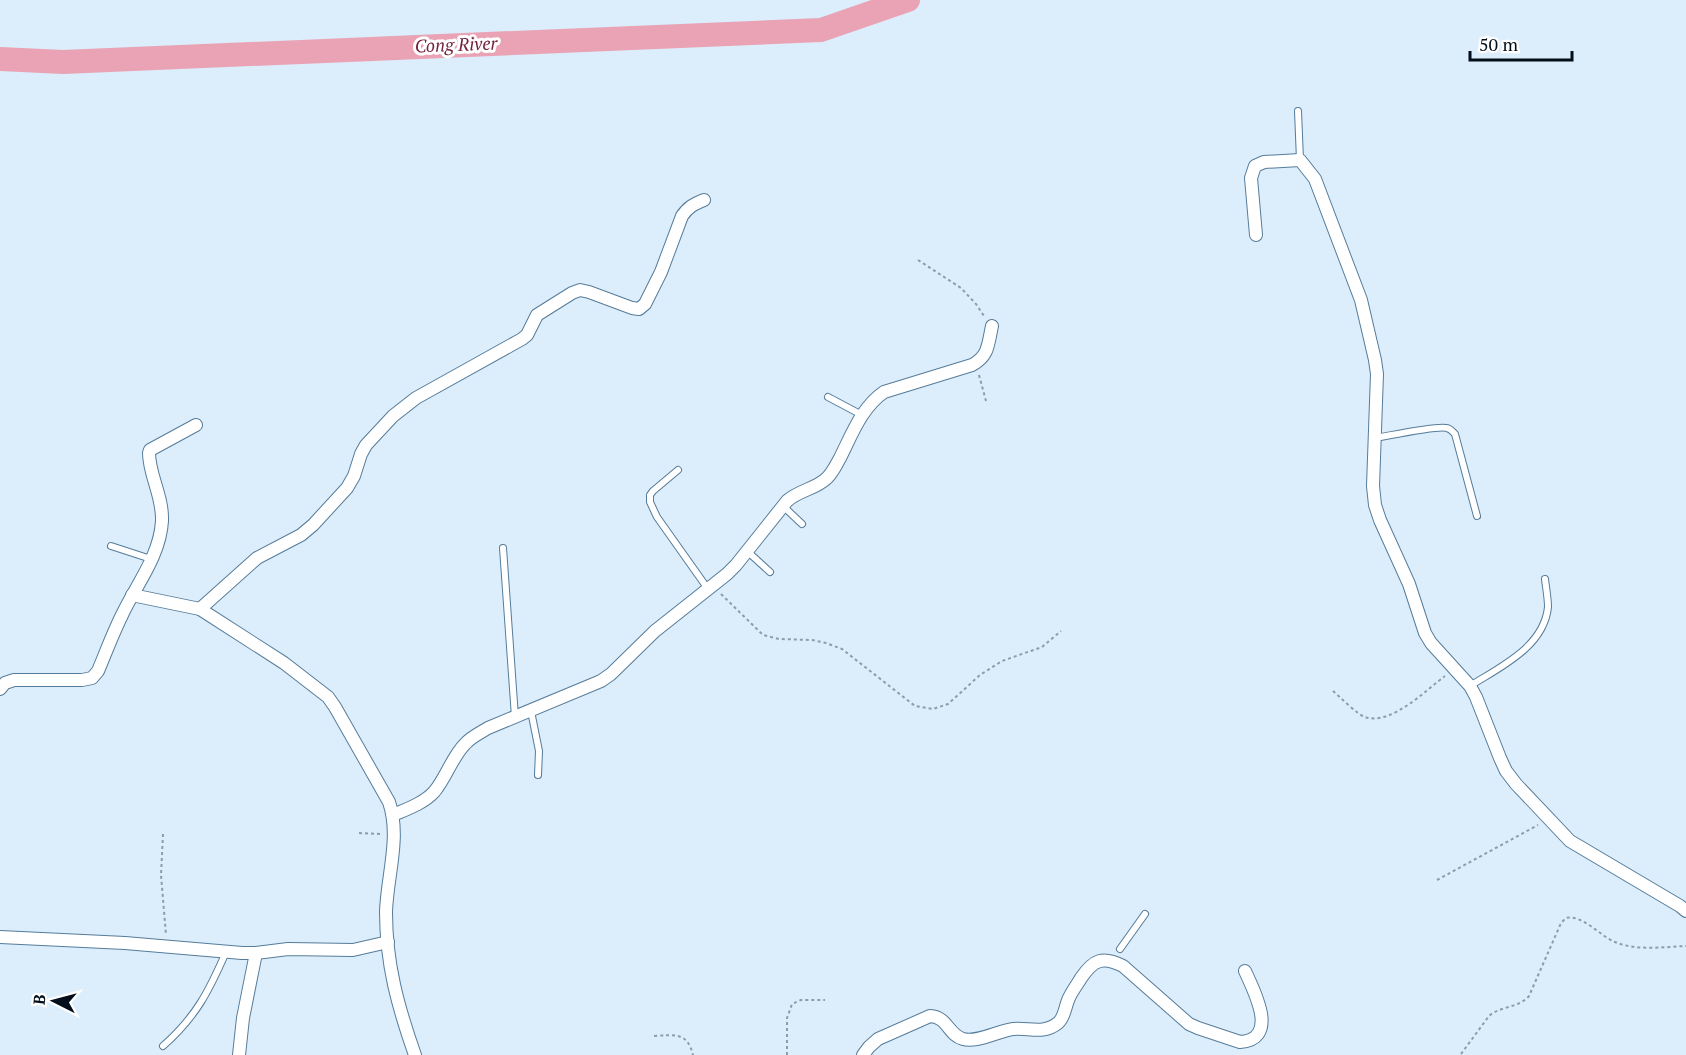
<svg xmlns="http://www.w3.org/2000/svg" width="1686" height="1055" viewBox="0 0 1686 1055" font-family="'PT Serif',serif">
<rect width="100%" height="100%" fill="#dcedfb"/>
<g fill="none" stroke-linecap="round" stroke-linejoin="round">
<path stroke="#e9a3b4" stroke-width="24" d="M0 59 63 62 821 30 908 0"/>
<defs>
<g id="lane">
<path d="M1298 111 1300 160"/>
<path d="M828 397 862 415"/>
<path d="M1375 438C1388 436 1438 425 1447 428 1451 429 1452 431 1455 434L1477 516"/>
<path d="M678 470 653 491 650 495V502L657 517 708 589"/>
<path d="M783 506 802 524"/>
<path d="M111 546 151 559"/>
<path d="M503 548 515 717"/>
<path d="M747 551 770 572"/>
<path d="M1470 686C1500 667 1544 647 1548 607 1548 598 1546 588 1545 579"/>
<path d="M531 711 539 751 538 775"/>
<path d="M1120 949 1145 914"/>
<path d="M163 1046C196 1017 209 991 226 952"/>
</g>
<g id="street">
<path d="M1256 235 1251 178 1255 166 1264 162 1300 160 1315 179 1361 300 1375 360 1377 374 1373 486 1375 505 1380 520 1409 584 1425 633 1431 643 1470 686 1476 697 1500 758 1506 771 1516 784 1570 841 1680 906 1686 911"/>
<path d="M132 595 200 609 284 663 328 697 335 707 389 802C401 837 387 876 386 912 386 964 398 1007 415 1055"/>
<path d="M200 609 257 558 301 535 313 525 347 488 354 476 361 454 366 445 393 416 416 398 522 339 527 335 537 315 572 293 580 290 589 292 632 308 639 309 645 304 661 272 682 216C688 207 694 204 704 200"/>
<path d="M0 689 5 683 14 680H82L92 678 98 671C106 652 113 633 122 615 136 585 160 556 162 521 163 496 149 475 149 453L150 450 196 425"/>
<path d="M393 815C407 809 424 803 434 792 446 778 452 757 465 744 471 737 480 733 488 728L601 681 611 674 655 631 727 574 736 565 787 501C799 490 816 489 827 478 833 472 836 465 840 458 852 434 862 407 884 392L972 365C989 356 988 344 992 326"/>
<path d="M0 937 125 943 242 953H256L288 949 353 950 388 942"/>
<path d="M239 1055 243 1018 256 953"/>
<path d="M863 1055 869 1047 878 1039 930 1016C948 1017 948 1035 963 1039 977 1043 998 1031 1013 1029 1028 1027 1043 1035 1058 1023 1065 1017 1065 1006 1069 998 1072 991 1077 985 1081 978 1094 959 1103 956 1123 966L1189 1024 1198 1028 1240 1042C1280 1039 1254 991 1245 971"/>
</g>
</defs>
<use href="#lane" stroke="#557c9a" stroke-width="8"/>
<use href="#street" stroke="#557c9a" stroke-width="14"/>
<g stroke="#8d9ca9" stroke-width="2" stroke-dasharray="3 3" stroke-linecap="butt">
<path d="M918 260 961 288 976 304 984 316"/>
<path d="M979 375 986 401"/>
<path d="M721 594 763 635 779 639 812 640 826 643 842 649 915 706 933 709 948 704 980 675 1002 661 1042 647 1061 631"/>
<path d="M1333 691C1340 697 1358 715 1365 717 1391 726 1426 690 1445 676"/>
<path d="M359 833 382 834"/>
<path d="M163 834 161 875 166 935"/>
<path d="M1437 880 1538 825"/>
<path d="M654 1036C674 1035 687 1031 693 1055"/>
<path d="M1461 1054 1489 1016C1500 1006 1519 1008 1529 996L1561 923 1566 918C1582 914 1600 936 1615 942 1636 951 1664 947 1686 946"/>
<path d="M787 1055V1018L792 1004 801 1000H825"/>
</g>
<use href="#lane" stroke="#fff" stroke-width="6"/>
<use href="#street" stroke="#fff" stroke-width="12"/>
</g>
<g text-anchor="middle" stroke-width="6" stroke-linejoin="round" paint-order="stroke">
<g font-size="18" font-style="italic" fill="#72213d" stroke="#fff">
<text transform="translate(456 45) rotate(-2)" y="6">Cong River</text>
</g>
</g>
<g transform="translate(54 1001) rotate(276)" stroke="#ffffff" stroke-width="4.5" paint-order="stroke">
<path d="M0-4.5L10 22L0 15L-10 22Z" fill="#020e19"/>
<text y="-9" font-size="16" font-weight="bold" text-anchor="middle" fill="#020e19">B</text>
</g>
<path d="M1470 51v9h102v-9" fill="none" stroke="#020e19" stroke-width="3"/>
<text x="1479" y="51" font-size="18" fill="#020e19" stroke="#ffffff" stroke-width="4.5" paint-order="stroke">50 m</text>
</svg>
